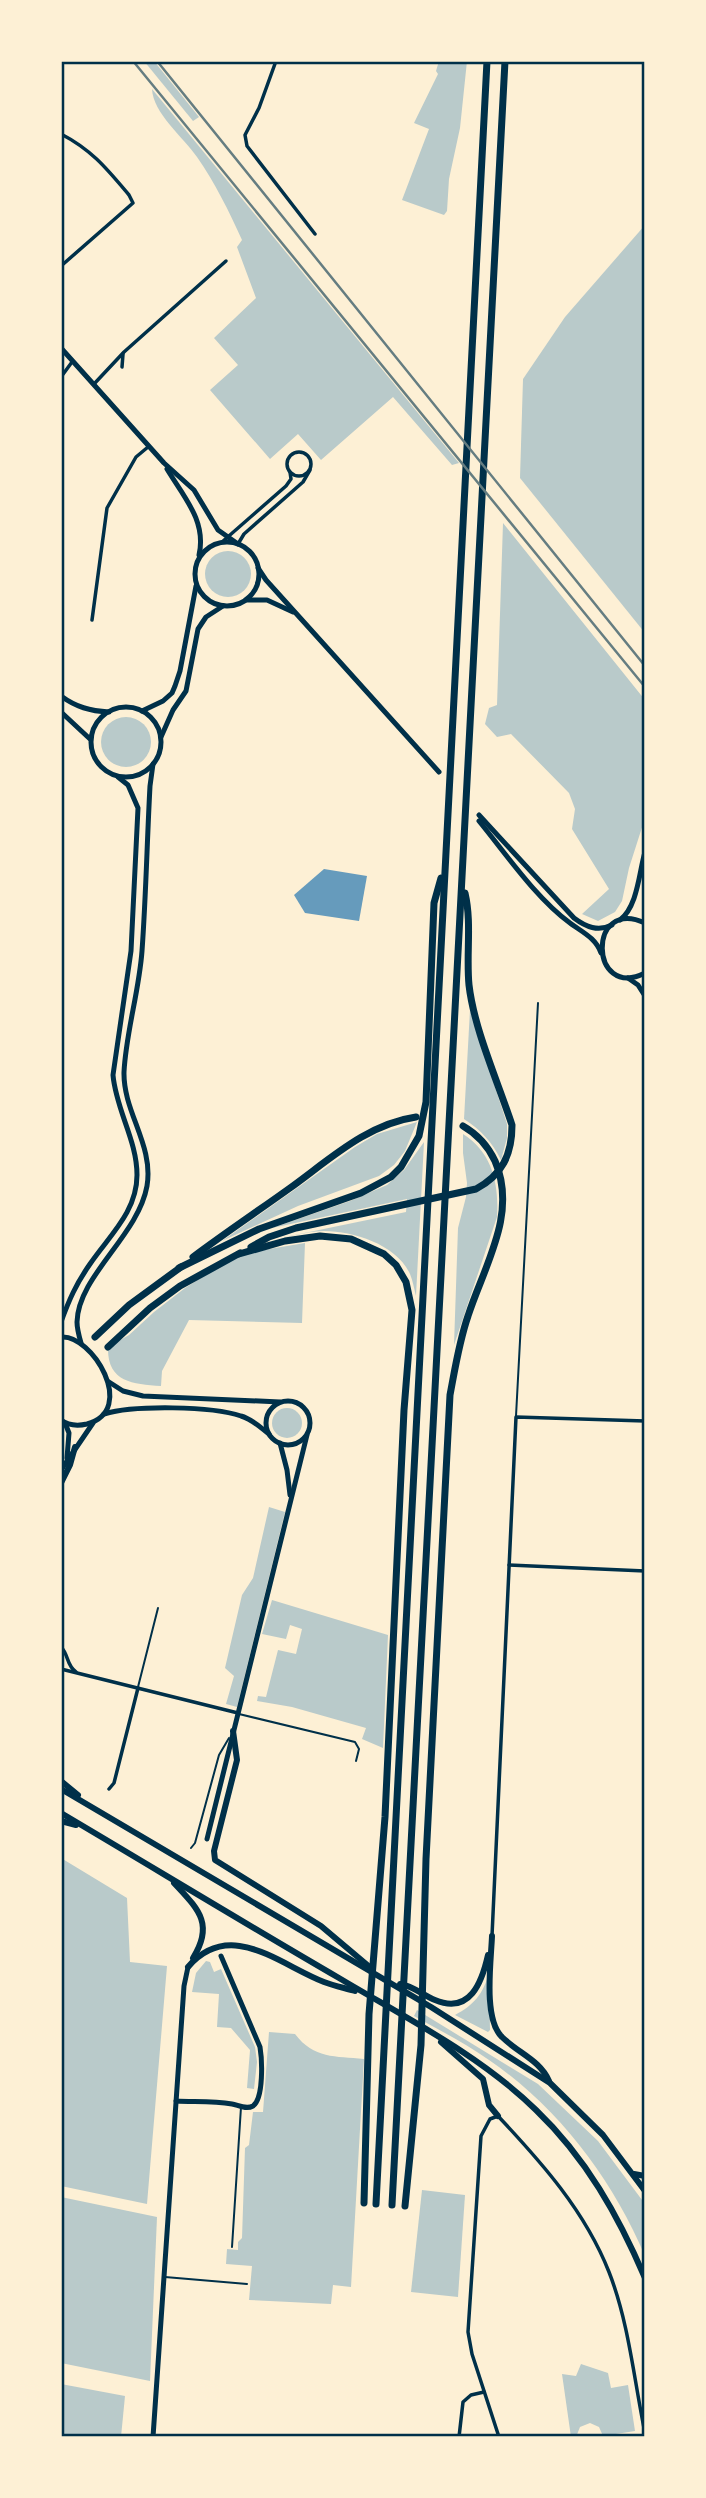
<svg xmlns="http://www.w3.org/2000/svg" width="706" height="2498" viewBox="0 0 706 2498" font-family="Quicksand,sans-serif">
<rect width="100%" height="100%" fill="#fdf0d5"/>
<g fill="#b9caca">
<path d="M144 61H154L199 117 193 121Z"/>
<path d="M439 61H467L460 128 449 179 447 211 444 215 402 200 429 129 414 123 438 74 436 71Z"/>
<path d="M152 89 459 463 452 465 393 397 321 460 298 434 270 459 210 390 238 365 214 338 256 298 237 247 242 240C229 211 215 183 197 157 183 137 153 113 152 89Z"/>
<path d="M645 225V633L520 478 523 379 565 317Z"/>
<path d="M503 523 645 700V818L629 868 622 901 615 912 598 921 582 914 609 889 572 829 575 809 569 793 511 734 497 737 485 724 489 708 497 705Z"/>
<circle cx="228" cy="574" r="23"/>
<circle cx="126" cy="742" r="25"/>
<path d="M470 1010 507 1124V1138L501 1160C492 1142 481 1130 464 1119Z"/>
<path d="M417 1122 405 1151 394 1165 379 1176 298 1206 222 1241 355 1147 377 1134Z"/>
<path d="M463 1134C493 1153 499 1185 497 1217L454 1345 458 1228 466 1197 467 1183 463 1153Z"/>
<path d="M424 1142 416 1296C414 1289 413 1281 410 1274 397 1245 354 1231 324 1231 311 1231 298 1235 285 1237L406 1212 407 1199 272 1228 350 1201 387 1185 404 1170Z"/>
<path d="M305 1243 302 1323 189 1320 162 1371 161 1386C132 1384 107 1382 108 1347L129 1335 154 1312 185 1288 239 1254Z"/>
<circle cx="287" cy="1423" r="15"/>
<path d="M269 1507 285 1512 237 1707 226 1704 234 1676 225 1668 242 1595 253 1578Z"/>
<path d="M272 1600 388 1635 383 1748 362 1739 366 1728 292 1707 257 1701 258 1696 266 1697 278 1650 296 1654 302 1629 290 1625 286 1639 262 1634Z"/>
<path d="M61 1858 127 1898 130 1962 167 1966 147 2204 61 2186Z"/>
<path d="M206 1961 210 1962 214 1972 221 1969 255 2047 257 2062 254 2089 247 2088 250 2050 231 2028 217 2027 219 1994 192 1992 196 1973Z"/>
<path d="M489 1973 490 2030 488 2032 455 2015C474 2005 483 1994 489 1973Z"/>
<path d="M417 2010 538 2084 598 2141 645 2204V2256C613 2180 558 2107 489 2060 465 2043 439 2030 414 2016Z"/>
<path d="M269 2032 295 2034C314 2059 335 2056 364 2059L351 2287 333 2285 331 2304 249 2300 252 2266 226 2264 227 2249 238 2250V2242L242 2238 245 2148 249 2145 253 2112H263Z"/>
<path d="M422 2190 465 2195 458 2297 411 2292Z"/>
<path d="M61 2197 157 2217 150 2381 61 2363Z"/>
<path d="M581 2364 608 2373 611 2388 628 2385 635 2431 603 2436 599 2427 590 2423 580 2427 576 2437H571L562 2374 576 2376Z"/>
<path d="M61 2384 125 2396 121 2437H61Z"/>
</g>
<path fill="#669bbc" d="M324 869 367 876 359 921 305 913 294 895Z"/>
<g fill="none" stroke-linecap="round" stroke-linejoin="round">
<g stroke="#003049" stroke-width="2">
<path d="M516 1416 538 1003"/>
<path d="M138 1687 158 1608"/>
<path d="M239 1714 355 1742 359 1749 356 1761"/>
<path d="M191 1848 195 1843 219 1755 229 1738"/>
<path d="M232 2247 241 2107"/>
<path d="M165 2277 247 2284"/>
</g>
<g stroke="#003049" stroke-width="3.5">
<path d="M276 61 259 108 245 135 247 146 315 234"/>
<path d="M61 134C92 150 107 169 129 195L133 203 61 266"/>
<path d="M122 367 123 354"/>
<path d="M61 377 72 362"/>
<path d="M94 384 124 352 226 261"/>
<circle cx="299" cy="464" r="12"/>
<path d="M222 542 286 486 291 479 290 472"/>
<path d="M238 544 244 534 303 482 310 470"/>
<path d="M92 620 107 508 136 457 148 447"/>
<path d="M509 1565 645 1571"/>
<path d="M61 1647C69 1655 66 1665 76 1672"/>
<path d="M61 1669 238 1713"/>
<path d="M109 1789 114 1783 138 1688"/>
<path d="M492 1936 516 1417 645 1421"/>
<path d="M459 2437 463 2402 471 2395 484 2392"/>
<path d="M499 2437 472 2354 468 2332 481 2136 490 2119 498 2116C542 2163 585 2211 609 2272 629 2323 634 2380 645 2433"/>
</g>
<g stroke="#003049" stroke-width="5">
<path d="M61 696C76 707 90 711 109 712"/>
<path d="M61 712 90 739"/>
<path d="M109 1382 123 1391 143 1396 280 1402"/>
<circle cx="288" cy="1423" r="22"/>
<path d="M104 1414C134 1405 212 1406 241 1416 252 1419 260 1427 269 1434"/>
<path d="M280 1443 287 1470 290 1495"/>
<path d="M207 1839 307 1435"/>
<path d="M176 2101C194 2102 213 2101 232 2104 238 2105 246 2110 253 2106 264 2098 262 2059 260 2047L221 1956"/>
<path d="M153 2437 184 1986 188 1967"/>
</g>
<g stroke="#003049" stroke-width="5">
<path d="M61 348 164 463 194 490 218 530 238 544"/>
<path d="M167 469C183 496 207 521 199 555"/>
<circle cx="227" cy="574" r="32"/>
<path d="M258 568 266 580 439 772"/>
<path d="M246 600H267L293 612"/>
<circle cx="126" cy="742" r="35"/>
<path d="M142 711 163 701 172 693 175 686 180 671 196 586"/>
<path d="M161 737 173 710 186 691 198 629 206 617 223 606"/>
<path d="M479 815 574 918C586 927 598 932 612 925"/>
<path d="M479 821C506 854 536 898 570 923 582 932 596 938 601 953"/>
<path d="M620 920C638 906 639 872 645 852"/>
<path d="M645 923C587 896 589 1001 645 973"/>
<path d="M628 978 638 985 645 996"/>
<path d="M61 1322C69 1300 76 1284 90 1264 109 1236 137 1212 137 1175 137 1140 116 1110 113 1075L131 951 138 808 128 785 118 777"/>
<path d="M61 1337C92 1334 138 1410 87 1424 78 1426 69 1426 61 1420"/>
<path d="M81 1343C79 1336 77 1329 77 1322 78 1276 138 1236 147 1186 154 1145 123 1112 124 1072 126 1032 139 992 142 951 146 896 147 841 150 786L153 764"/>
<path d="M65 1423 69 1433 67 1458"/>
<path d="M61 1470 93 1423"/>
</g>
<g stroke="#003049" stroke-width="6">
<path d="M61 1483 70 1465 75 1447"/>
<path d="M233 1731 237 1760 214 1851 215 1860 321 1926 372 1969"/>
<path d="M61 1781 78 1795"/>
<path d="M61 1789 431 2007 550 2083 603 2135 645 2191"/>
<path d="M61 1813C154 1868 246 1924 339 1978 406 2018 480 2055 536 2110 586 2158 618 2215 645 2278"/>
<path d="M61 1821 76 1825"/>
<path d="M174 1883C197 1908 215 1923 193 1958"/>
<path d="M492 1936C491 1962 483 2019 502 2037 518 2053 540 2060 549 2081"/>
<path d="M188 1967C230 1918 280 1965 324 1982 334 1986 345 1988 355 1991"/>
<path d="M400 1984C413 1986 423 1995 435 2000 470 2015 482 1982 488 1955"/>
<path d="M441 2042 483 2079 489 2105 498 2116"/>
<path d="M634 2174 645 2176"/>
</g>
<g stroke="#003049" stroke-width="7">
<path d="M251 1247 269 1237 296 1228 476 1189C502 1175 512 1155 512 1125 498 1082 474 1029 469 985 466 954 472 923 465 893"/>
<path d="M239 1254 285 1241 320 1236 351 1239 384 1254 396 1265 406 1282 412 1310 404 1410 385 1817 369 2014 364 2203"/>
<path d="M193 1257C225 1233 258 1211 290 1188 329 1160 367 1124 416 1117"/>
<path d="M179 1268 259 1229 361 1193 391 1177 401 1167 419 1136 426 1102 434 903 441 878"/>
<path d="M95 1337 129 1305 181 1267"/>
<path d="M108 1347 150 1308 180 1286 240 1253"/>
<path d="M376 2204 487 61"/>
<path d="M392 2205 505 61"/>
<path d="M405 2206 421 2045 426 1859 450 1395C455 1369 459 1342 468 1316 484 1266 518 1214 495 1161 488 1146 477 1134 463 1126"/>
</g>
<g stroke="#657d81" stroke-width="2.5">
<path d="M133 61 645 687"/>
<path d="M157 61 645 666"/>
</g>
</g>
<rect width="706" height="2498" fill="none" stroke="#fdf0d5" stroke-width="126"/>
<rect x="63" y="63" width="580" height="2372" fill="none" stroke="#003049" stroke-width="2.5"/>
</svg>
